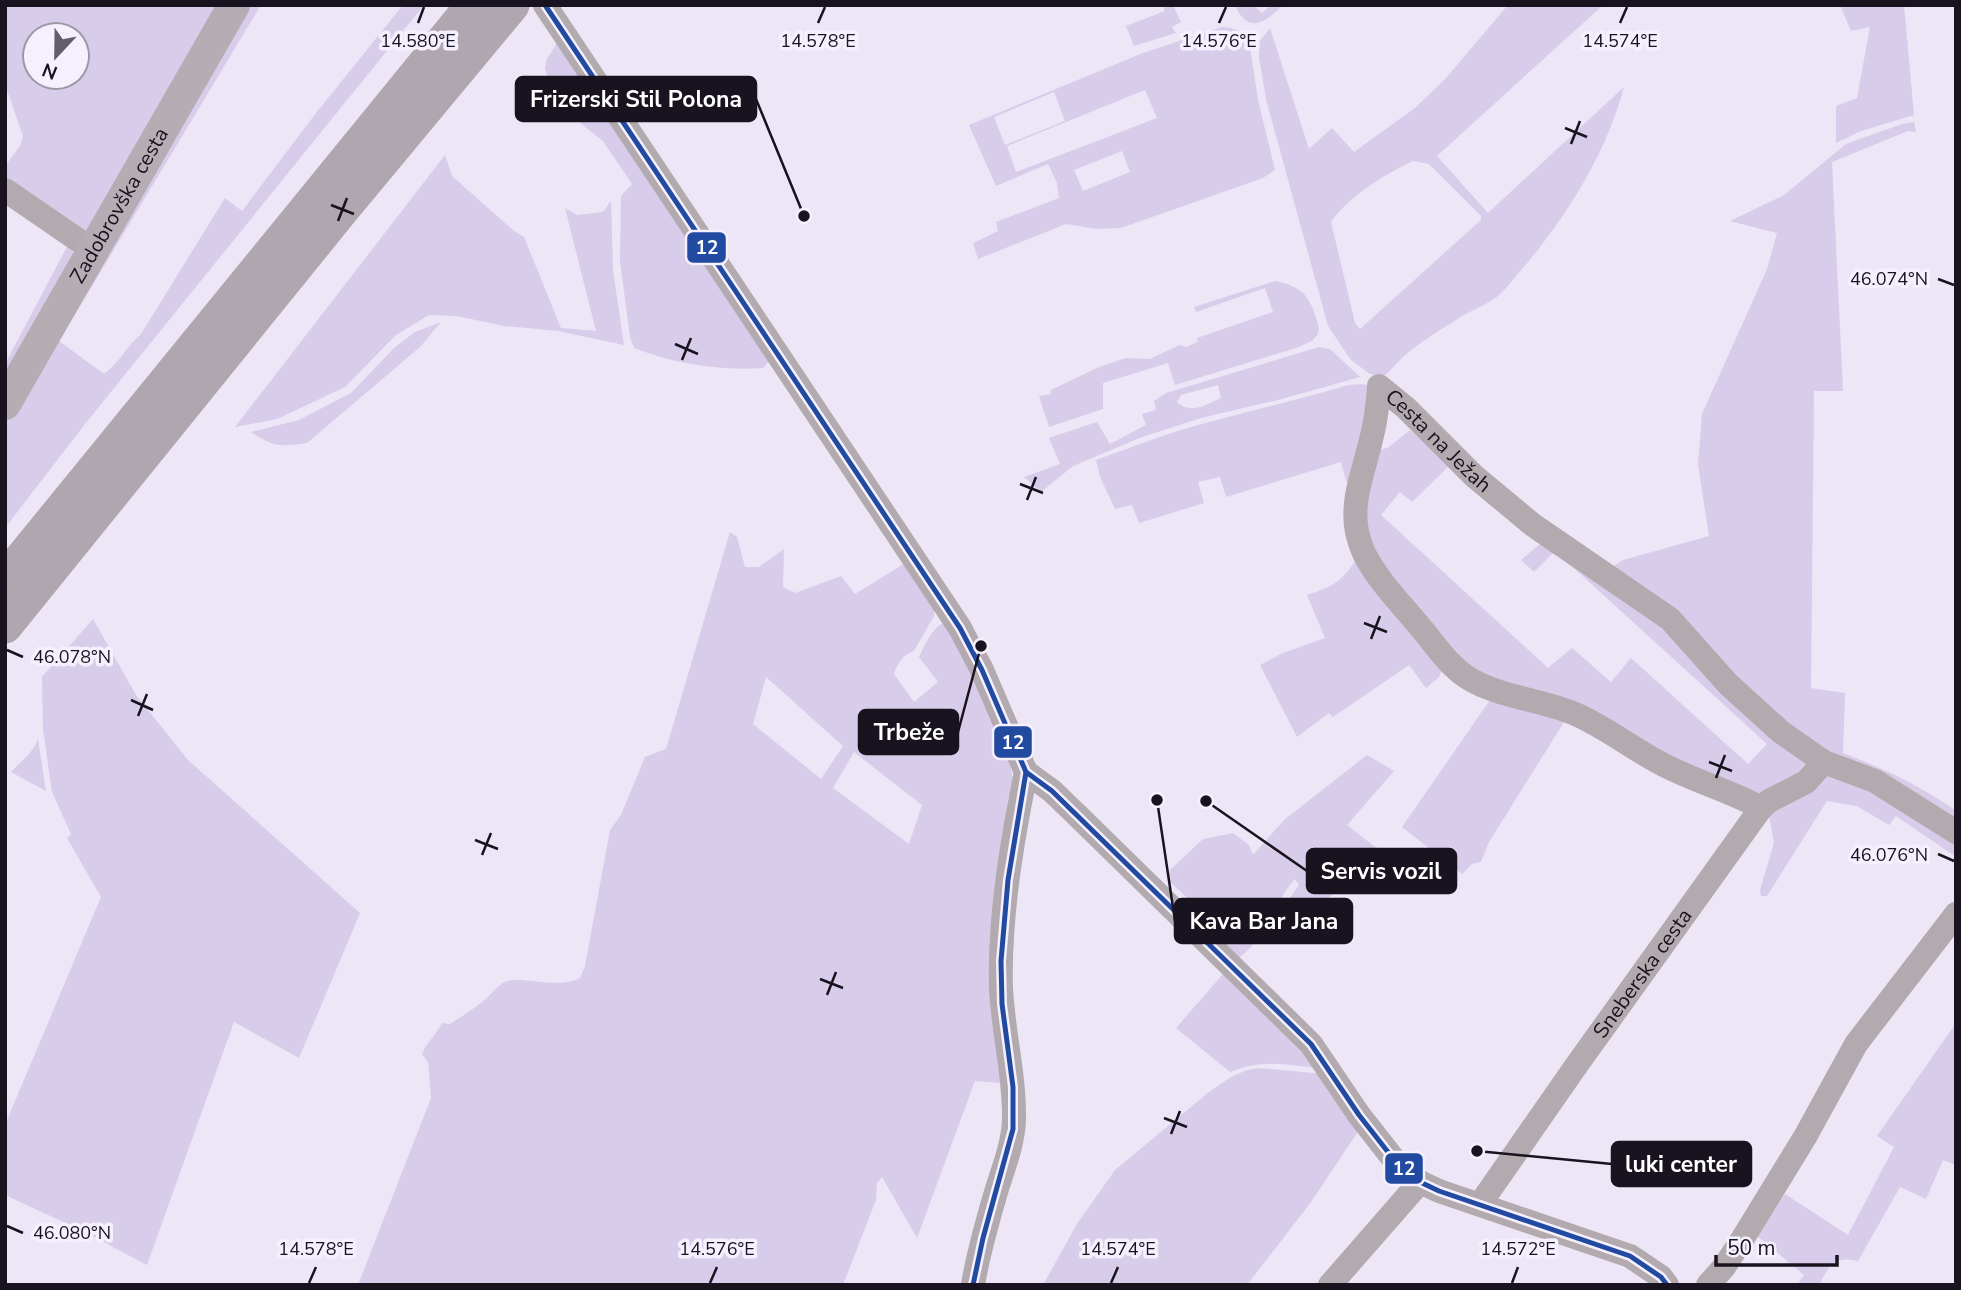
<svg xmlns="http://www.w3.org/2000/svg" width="1961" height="1290" viewBox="0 0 1961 1290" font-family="'Nunito Sans',sans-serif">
<rect width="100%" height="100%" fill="#ece6f6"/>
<g fill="#d7ccea" fill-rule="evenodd">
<path d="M5 5H221L97 230 83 235 5 182V166L20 146 23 136 5 84ZM35 35H77V77H35Z"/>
<path d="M249 5H261L59 341 104 374C119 363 127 346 141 334L225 198 242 211 316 113 403 5H424L85 424 5 528V423L21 401Z"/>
<path d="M1163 5H1173L1181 22 1172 27 1176 33 1134 46 1126 26 1165 11Z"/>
<path d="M1235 5H1253L1262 13 1271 5H1283C1265 23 1248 35 1235 5Z"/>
<path d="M1508 5H1603L1437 156 1488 213 1624 87C1606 154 1567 216 1523 268 1515 277 1507 288 1498 296 1485 306 1469 311 1456 320 1438 331 1419 343 1403 357 1397 363 1391 370 1384 376L1370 374 1351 360 1328 326 1266 99 1259 57 1260 41 1270 28 1309 149 1332 128 1354 152 1415 108 1446 78ZM1413 161 1429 164 1481 216V220L1360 329 1355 323 1331 222C1350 195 1384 175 1413 161Z"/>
<path d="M1840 5H1904L1914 115 1861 131 1836 143V106L1857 98 1870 27 1851 31Z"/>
<path d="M1222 27C1235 28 1242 30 1249 41L1258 100 1275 170 1263 178 1121 228 1097 229 1066 224 978 259 973 243 998 231 996 222 1059 198 1057 183 1048 164 996 186 969 125 1143 53ZM1145 90 1157 118 1016 172 1007 146ZM1054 92 1065 121 1005 145 994 117ZM1122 151 1130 172 1083 191 1074 170Z"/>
<path d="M558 41 770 360 763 368C720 371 675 364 634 348L630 337 620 261 621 196 632 184 603 141 584 126 553 96 545 68 547 59Z"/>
<path d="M1914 122 1916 132 1908 131 1832 162 1843 391H1814L1811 688 1845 693 1843 753C1885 769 1919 785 1956 811V821L1801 741 1612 567 1623 560 1709 536 1698 465 1702 414 1767 269 1777 233 1730 221 1784 195 1846 144 1902 124Z"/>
<path d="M445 155 452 176 514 231 524 237 561 328 596 331 565 208 577 215 603 212 611 201 613 270 624 345 558 331 504 326 457 316 429 315 396 335 345 387 277 419 235 427Z"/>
<path d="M68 245 73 252V264L5 386V364Z"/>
<path d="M1275 281C1305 287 1312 299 1319 329L1318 334 1312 341 1296 348 1175 385 1168 363 1103 383V409L1049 427 1039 396 1051 394V390L1099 367 1126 358 1150 359 1180 345 1186 347 1198 342 1197 338 1273 312 1265 288 1196 312 1194 307Z"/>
<path d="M441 322 420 347 307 443C281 447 273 447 251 432L299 420 351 393 394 348 415 332Z"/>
<path d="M1319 347 1330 349 1360 377 1282 399 1201 418 1142 437 1073 466 1041 492 1024 477 1060 464 1049 438 1097 422 1110 444 1146 425 1142 414 1156 410 1154 401 1166 393ZM1218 385 1221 398C1205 405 1192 415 1177 402L1181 395Z"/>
<path d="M1363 384 1370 386 1349 491 1341 462 1226 497 1220 477 1198 482 1204 503 1139 523 1132 505 1115 509 1100 477 1096 460C1135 446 1173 431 1213 421 1258 409 1304 398 1349 385Z"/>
<path d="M1410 430 1451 464 1412 502 1400 492 1381 515 1548 668 1572 648 1611 682 1631 658 1748 764 1767 744 1555 551 1534 572 1521 560 1541 543 1620 583 1810 755 1809 769 1758 795 1466 674 1385 580 1361 510 1378 448 1381 450 1389 447Z"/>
<path d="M730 532 737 537 745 567H759L784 549 783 587 795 593 841 576 855 594 907 562 934 610V616L914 651C901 656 898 663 894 674L914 702 938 682 919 657C926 643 932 627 947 621L1007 750C1010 765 1017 785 1008 798L1002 850 1001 1083 975 1081 917 1238 882 1177 877 1183 876 1200 843 1285H358L431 1098 428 1062 422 1054C427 1042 436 1035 442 1023L450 1024C461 1017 472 1010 482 1002 493 994 498 981 513 980 534 979 561 988 580 978L585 966 610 830 621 815 645 757 666 749ZM766 677 843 746 821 779 753 724ZM854 752 922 805 909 844 833 788Z"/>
<path d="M1357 557 1443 667 1439 677 1426 688 1409 665 1333 717 1329 713 1297 737 1260 665 1283 653 1325 638 1307 595C1332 587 1344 581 1357 557Z"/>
<path d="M93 619 136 695 188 760 360 913 299 1058 234 1022 147 1265 81 1230 5 1195V1125L101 897 67 838 71 834 52 792 43 729 42 677Z"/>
<path d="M1490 700 1564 722 1489 842 1481 862 1472 864 1462 874 1402 827Z"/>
<path d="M38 739 46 791 11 772C22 760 32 754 38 739Z"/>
<path d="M1367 755 1394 771 1347 825 1379 850 1295 930 1287 902 1299 885 1295 879C1271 906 1267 939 1236 960L1204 924 1200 910 1168 880 1170 870 1203 839 1233 833 1249 845 1253 855 1284 820Z"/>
<path d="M1828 770 1956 832V857L1896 816 1889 825 1857 806 1827 801 1767 896H1761L1760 890 1774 843 1769 816Z"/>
<path d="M1223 974 1321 1069C1290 1064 1260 1059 1230 1072L1176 1028Z"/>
<path d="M1956 1023V1165L1943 1160 1926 1199 1900 1187 1858 1261C1834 1256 1830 1264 1819 1285H1797L1804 1275 1756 1235 1785 1194 1848 1235 1894 1147 1877 1136Z"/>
<path d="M1259 1068 1324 1074 1359 1130 1311 1202 1247 1285H1043L1077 1224 1115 1170 1209 1092 1231 1077 1247 1070Z"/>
</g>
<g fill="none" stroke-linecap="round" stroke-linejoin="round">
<g stroke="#b2aaae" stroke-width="24">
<path d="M545 5 960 628 982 670 1026 772 1052 791 1079 817 1311 1044 1359 1115 1395 1161 1420 1182 1439 1191 1630 1256 1661 1277 1667 1285"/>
<path d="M5 190 94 251"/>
<path id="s1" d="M1761 808C1729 790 1693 781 1660 763 1630 747 1604 726 1573 713 1539 699 1499 697 1468 678 1448 665 1436 646 1421 628 1402 605 1380 583 1366 557 1362 550 1359 540 1357 532 1351 501 1363 473 1370 444 1375 425 1378 406 1379 386L1406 408 1474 476 1533 525 1670 619 1728 684 1781 732 1824 762 1875 781 1956 832"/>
<path id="s2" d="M1480 1204 1576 1066 1761 808 1769 801 1806 782 1824 762"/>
<path d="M973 1285C978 1253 987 1223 996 1192 1003 1169 1013 1145 1014 1120 1015 1076 1003 1032 1001 988 999 918 1012 841 1026 772"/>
<path d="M1330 1285 1420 1182"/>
<path d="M1708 1285 1724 1267 1743 1238 1805 1137 1856 1044 1956 914"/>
</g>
<path stroke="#b5acb4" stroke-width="32" id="s3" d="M5 404 234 5"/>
<g stroke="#b0a6af" stroke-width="35">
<path d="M5 579 473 5"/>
<path d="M5 626 340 212 512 5"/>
</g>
<defs>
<g id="bus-1">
<path d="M545 5 960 628 982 670 1026 772 1052 791 1311 1044 1359 1115 1395 1161 1420 1182 1439 1191 1630 1256 1661 1277 1667 1285"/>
<path d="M973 1285 983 1238 1013 1129V1087L1002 1004 1001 961 1008 880 1026 772"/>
</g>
</defs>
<use href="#bus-1" stroke="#f5f0fe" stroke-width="10"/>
<use href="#bus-1" stroke="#224aa0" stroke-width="5"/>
</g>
<path fill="none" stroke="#18131f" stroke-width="2.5" d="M418 23 424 7M818 23 825 7M1219 23 1226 7M1620 23 1627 7M1565 128 1587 137M1571 144 1580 121M331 205 354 214M338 221 347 198M1938 279 1954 285M675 344 698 354M682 360 691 338M1020 484 1043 493M1027 500 1036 477M1364 623 1387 632M1371 639 1380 616M7 650 23 657M131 700 153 710M138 716 147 694M1709 762 1732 771M1716 778 1725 755M475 840 498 849M1938 854 1954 861M482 855 491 833M820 979 843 988M827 995 836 972M1164 1118 1187 1127M1171 1134 1180 1111M7 1226 23 1233M309 1283 316 1267M710 1283 717 1267M1111 1283 1118 1267M1512 1283 1518 1267"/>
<g text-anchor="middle" stroke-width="7" stroke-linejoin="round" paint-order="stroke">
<g font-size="21" fill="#18131f" stroke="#f5f0fe">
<text dy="7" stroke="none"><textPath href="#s3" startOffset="229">Zadobrovška cesta</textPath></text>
<text dy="7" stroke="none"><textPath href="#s1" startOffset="737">Cesta na Ježah</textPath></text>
<text dy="7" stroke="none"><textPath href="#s2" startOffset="282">Sneberska cesta</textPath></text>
</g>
</g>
<g font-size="18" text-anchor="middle" fill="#18131f" stroke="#f5f0fe" stroke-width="7" stroke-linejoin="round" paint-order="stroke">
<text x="418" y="47">14.580°E</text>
<text x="818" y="47">14.578°E</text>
<text x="1219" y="47">14.576°E</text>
<text x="1620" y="47">14.574°E</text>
<text x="1889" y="285">46.074°N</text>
<text x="72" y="663">46.078°N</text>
<text x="1889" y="861">46.076°N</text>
<text x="72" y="1239">46.080°N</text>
<text x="316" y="1255">14.578°E</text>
<text x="717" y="1255">14.576°E</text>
<text x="1118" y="1255">14.574°E</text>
<text x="1518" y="1255">14.572°E</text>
</g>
<path fill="none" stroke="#18131f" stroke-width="2.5" d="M804 216L756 99M981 646L958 732M1206 801L1307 871M1157 800L1175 921M1477 1151L1612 1164"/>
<g fill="#18131f" stroke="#f5f0fe" stroke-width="2.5">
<circle cx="804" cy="216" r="7"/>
<circle cx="981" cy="646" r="7"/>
<circle cx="1206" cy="801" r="7"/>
<circle cx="1157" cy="800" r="7"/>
<circle cx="1477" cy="1151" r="7"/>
</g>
<g fill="#18131f" stroke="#18131f" stroke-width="2.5">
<rect x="516" y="77" width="240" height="44" rx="7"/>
<rect x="859" y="710" width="99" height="44" rx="7"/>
<rect x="1307" y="849" width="149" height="44" rx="7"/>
<rect x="1175" y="899" width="177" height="44" rx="7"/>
<rect x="1612" y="1142" width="139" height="44" rx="7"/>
</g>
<g font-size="23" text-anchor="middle" font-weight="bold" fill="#fff">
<text x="636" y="107">Frizerski Stil Polona</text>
<text x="909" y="740">Trbeže</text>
<text x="1381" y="879">Servis vozil</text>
<text x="1264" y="929">Kava Bar Jana</text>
<text x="1681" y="1172">luki center</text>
</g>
<g stroke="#f5f0fe" stroke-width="2.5">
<rect x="686" y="231" width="41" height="33" rx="7" fill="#224aa0"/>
<rect x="993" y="725" width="40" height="34" rx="7" fill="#224aa0"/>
<rect x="1384" y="1152" width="40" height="33" rx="7" fill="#224aa0"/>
</g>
<g font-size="19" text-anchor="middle" font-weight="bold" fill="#fff">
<text x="707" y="254">12</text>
<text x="1013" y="749">12</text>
<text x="1404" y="1175">12</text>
</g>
<rect width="1961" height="1290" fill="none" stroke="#18131f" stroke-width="14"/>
<g transform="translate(56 56) rotate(202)"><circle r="33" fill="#f5f0fe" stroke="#9d98a5" stroke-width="2"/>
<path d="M0-5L12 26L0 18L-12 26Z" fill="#625d6a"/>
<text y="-10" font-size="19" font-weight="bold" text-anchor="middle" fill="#18131f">N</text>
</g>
<path d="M1716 1255v10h121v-10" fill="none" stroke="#18131f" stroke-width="3.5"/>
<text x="1727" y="1255" font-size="21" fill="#18131f" stroke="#f5f0fe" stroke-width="5" paint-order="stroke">50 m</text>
</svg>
